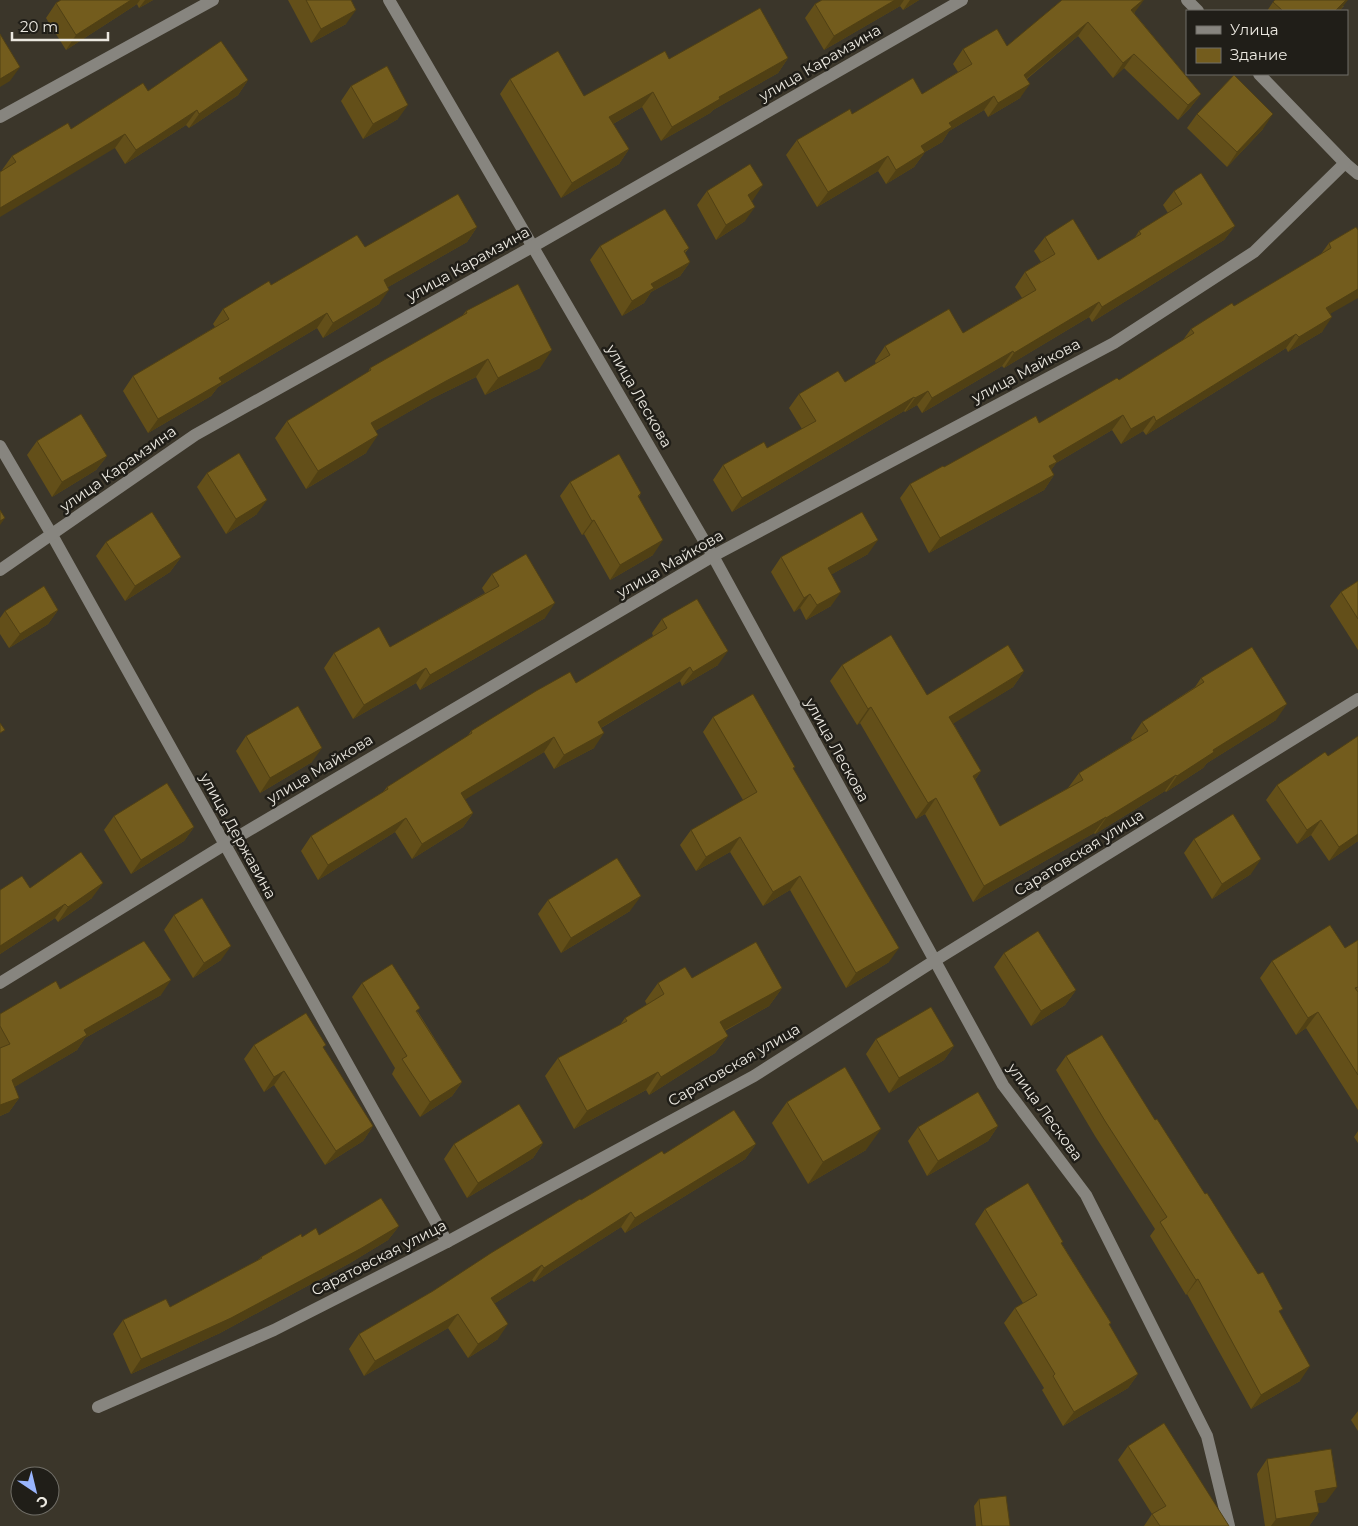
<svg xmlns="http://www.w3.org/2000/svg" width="1358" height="1526" viewBox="0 0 1358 1526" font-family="Montserrat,sans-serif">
<rect width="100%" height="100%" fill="#3b362a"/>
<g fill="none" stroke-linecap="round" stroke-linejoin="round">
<g stroke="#87857f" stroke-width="12">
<path d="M389 0 713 556 1003 1085 1086 1195 1207 1436 1229 1526"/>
<path d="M1187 0 1198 11"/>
<path d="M1259 74 1345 163 1358 174"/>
<path d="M0 117 213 0"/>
<path d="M0 446 52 535 447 1242"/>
<path d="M0 570 195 435 532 247 962 0"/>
<path d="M0 983 224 845 713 556 1114 343 1254 252 1345 163"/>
<path d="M98 1407 274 1330 447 1242 754 1076 934 961 1358 699"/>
</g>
</g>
<g fill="#634f19">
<path d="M61 0H153L139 8 137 4 66 50 46 18 56 3Z"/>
<path d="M288 0H351L346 24 311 43Z"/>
<path d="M822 0H919L903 10 900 6 824 50 805 18 815 4Z"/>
<path d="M1062 0 1135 12 1134 13 1201 94 1190 108 1178 120 1124 68 1113 78 1078 36 1027 79 1020 98 988 117 984 110 949 131 942 142 925 152 914 167 886 184 878 171 817 207 786 155 797 140 852 114 922 94 958 72 953 64 963 49 1007 46Z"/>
<path d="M1273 2 1344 6 1339 11H1267Z"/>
<path d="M788 58 778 73 713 110 710 113 661 141 642 107 613 124 629 149 619 164 561 198 500 94 510 79 584 96 669 59Z"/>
<path d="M248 80 238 95 189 128 186 125 125 164 115 148 2 170 12 156 71 129 148 91Z"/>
<path d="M351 86 398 119 363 139 341 101Z"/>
<path d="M1197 114 1263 129 1227 167 1187 128Z"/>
<path d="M707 191 753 200 751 201 745 221 716 240 697 205Z"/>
<path d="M1174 191 1235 226 1224 240 1092 322 1089 317 1004 368 1002 366 922 413 917 405 905 412 904 411 732 512 713 480 723 465 767 448 802 429 789 408 799 394 845 382 876 364 875 361 885 346 963 333 1022 298 1015 287 1025 272 1041 262 1034 251 1045 237 1098 260 1134 239 1139 231 1168 213 1163 205Z"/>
<path d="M477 227 467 242 388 287 379 304 323 338 317 328 218 387 211 396 148 433 123 391 133 376 215 327 213 324 223 309 271 285 365 247Z"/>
<path d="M1356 227 1330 314 1322 332 1288 352 1286 348 1146 435 1143 431 1121 444 1112 430 1056 463 1051 470 1054 475 1044 490 929 553 900 498 910 484 1039 423 1119 380 1183 340 1191 329 1234 306 1321 254 1329 243Z"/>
<path d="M600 246 689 248 685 253 690 262 680 276 651 292 644 303 622 316 590 260Z"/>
<path d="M466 311 540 368 485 395 476 377 433 398 375 431 366 453 306 489 275 438 287 421 368 372 370 368 462 316Z"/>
<path d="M37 441 107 456 96 470 52 497 27 455Z"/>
<path d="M207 473 257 514 226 534 197 487Z"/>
<path d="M570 482 641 493 639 497 653 555 610 580 584 534 582 535 560 496Z"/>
<path d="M106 542 181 557 170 572 125 601 96 556Z"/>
<path d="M868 554 832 574 831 606 806 620 800 608 794 612 771 572 781 557Z"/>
<path d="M492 574 545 618 420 690 416 683 353 719 324 668 334 653 390 647 485 593 482 588Z"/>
<path d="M1358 581V650L1330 606 1341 592Z"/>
<path d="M58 610 48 624 9 648 0 634V618L5 611Z"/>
<path d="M662 619 718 665 682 686 680 681 601 728 594 748 554 769 544 752 465 799 473 813 463 827 412 859 395 832 318 880 301 851 311 836 383 792 387 787 467 737 471 731 576 683 653 636 652 633Z"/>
<path d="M842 665 927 695 1024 671 1013 687 953 723 981 771 975 780 1000 826 1068 788 1079 773 1132 740 1131 738 1142 722 1195 687 1201 678 1276 720 1207 763 1203 768 1166 792 1165 791 1095 834 1094 833 973 902 925 814 916 819 860 723 857 725 830 681Z"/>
<path d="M713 717 795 767 793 769 889 962 846 988 790 890 763 906 730 852 696 871 680 845 691 830 743 800 703 732Z"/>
<path d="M246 736 312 762 260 793 236 751Z"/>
<path d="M1277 785 1358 841 1329 861 1311 835 1297 844 1266 800Z"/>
<path d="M114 816 194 827 184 841 131 874 104 830Z"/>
<path d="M1194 839 1251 874 1212 899 1184 853Z"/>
<path d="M30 888 92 898 58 922 55 918 0 954V890Z"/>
<path d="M548 900 630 911 561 953 538 914Z"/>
<path d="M174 915 221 960 193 978 164 930Z"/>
<path d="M1358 940V1110L1306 1028 1296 1035 1260 978 1272 961 1345 948Z"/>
<path d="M1004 953 1076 990 1065 1005 1031 1026 994 967Z"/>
<path d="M692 978 782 988 769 1006 725 1031 728 1036 715 1053 649 1095 646 1090 574 1129 545 1076 558 1058 620 1025 625 1018 647 1005 645 1001 658 983Z"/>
<path d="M362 983 418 1012 462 1082 452 1096 420 1117 392 1074 395 1068 352 997Z"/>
<path d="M60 989 161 995 85 1038 77 1050 14 1087 19 1098 9 1112 0 1116V1014Z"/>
<path d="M876 1039 954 1046 944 1060 889 1093 866 1054Z"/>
<path d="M254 1045 323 1048 373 1126 363 1141 325 1165 274 1085 264 1092 244 1059Z"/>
<path d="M1066 1056 1155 1120 1280 1313 1300 1381 1251 1409 1187 1294 1186 1295 1150 1236 1155 1229 1095 1136 1056 1070Z"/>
<path d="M787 1102 866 1150 808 1184 772 1123Z"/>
<path d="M998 1126 988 1141 927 1176 908 1141 918 1127Z"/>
<path d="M1358 1131V1143L1354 1137Z"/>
<path d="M543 1143 533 1158 467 1198 444 1159 454 1144Z"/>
<path d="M756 1144 745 1159 625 1233 621 1227 534 1282 532 1280 495 1303 498 1339 468 1358 448 1328 364 1376 349 1349 359 1334 433 1291 581 1200 664 1154Z"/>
<path d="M985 1209 1062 1244 1111 1323 1109 1325 1138 1374 1128 1388 1063 1426 1042 1390 1044 1388 1004 1323 1015 1308 1023 1303 975 1224Z"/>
<path d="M399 1226 388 1240 350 1263 220 1333 131 1374 113 1334 123 1320 170 1307 258 1260 261 1257 302 1237Z"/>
<path d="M1358 1411V1431L1351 1420Z"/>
<path d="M1128 1446 1229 1526H1144L1152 1514 1118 1460Z"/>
<path d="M1267 1459 1326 1502 1317 1503 1319 1512 1309 1526H1265L1257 1474Z"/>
<path d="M979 1499 1010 1526H976L974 1506Z"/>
</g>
<g fill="#504014">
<path d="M131 0H140L137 4 66 50 76 35Z"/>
<path d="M145 0H153L139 8Z"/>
<path d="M895 0H904L900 6 824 50 834 36Z"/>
<path d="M910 0H919L903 10Z"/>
<path d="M1143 0H1144L1135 12 1120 24 1131 10Z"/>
<path d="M1346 0H1348L1339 11H1335Z"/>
<path d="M356 10 346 24 311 43 321 29Z"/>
<path d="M1088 22 1078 36 1014 89 1024 75Z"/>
<path d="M1134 54 1124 68 1113 78 1123 63Z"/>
<path d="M788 58 778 73 713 110 710 113 661 141 672 127 719 97Z"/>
<path d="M20 67 10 81 0 87V79Z"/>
<path d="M248 80 238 95 189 128 199 114Z"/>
<path d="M1030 84 1020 98 988 117 998 103Z"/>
<path d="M653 92 642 107 599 132 609 117Z"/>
<path d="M1201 94 1190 108 1178 120 1188 105Z"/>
<path d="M994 96 984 110 949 131 942 142 911 160 921 146 949 123Z"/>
<path d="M408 105 398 119 363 139 373 124Z"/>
<path d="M197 110 186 125 125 164 136 150Z"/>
<path d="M1273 114 1263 129 1227 167 1237 152Z"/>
<path d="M125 134 115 148 0 217V208Z"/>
<path d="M629 149 619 164 561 198 572 183Z"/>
<path d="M925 152 914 167 886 184 896 170Z"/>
<path d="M888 156 878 171 817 207 828 192Z"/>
<path d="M763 185 753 200 737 209 748 195Z"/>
<path d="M755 207 745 221 716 240 726 225Z"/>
<path d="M1235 226 1224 240 1092 322 1102 307Z"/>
<path d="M477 227 467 242 374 295 384 280Z"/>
<path d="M690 262 680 276 651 292 644 303 622 316 632 301 651 284Z"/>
<path d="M1358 289V298L1316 322 1326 308Z"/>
<path d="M389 290 379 304 323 338 333 323Z"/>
<path d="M1099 302 1089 317 1004 368 1014 353Z"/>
<path d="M327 313 317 328 218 387 211 396 148 433 158 419 219 378Z"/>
<path d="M1332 317 1322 332 1288 352 1299 337Z"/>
<path d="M1296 334 1286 348 1146 435 1156 421Z"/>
<path d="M552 350 540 368 485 395 498 378Z"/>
<path d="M1013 351 1002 366 922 413 932 398Z"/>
<path d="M488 359 476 377 433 398 358 441 371 423 446 381Z"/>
<path d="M928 391 917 405 905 412 915 398Z"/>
<path d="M914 397 904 411 732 512 742 498Z"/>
<path d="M1123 415 1112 430 1056 463 1047 476 1039 480 1053 456Z"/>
<path d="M1154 416 1143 431 1121 444 1131 429Z"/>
<path d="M378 435 366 453 306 489 318 471Z"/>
<path d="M107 456 96 470 52 497 62 482Z"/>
<path d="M1054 475 1044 490 929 553 940 538Z"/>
<path d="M267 500 257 514 226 534 236 519Z"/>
<path d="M5 518 0 525V521Z"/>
<path d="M594 520 584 534 582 535 592 521Z"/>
<path d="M663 540 653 555 610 580 620 565Z"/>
<path d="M878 540 868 554 818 582 828 568Z"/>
<path d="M181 557 170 572 125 601 135 586Z"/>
<path d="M841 592 831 606 806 620 817 605Z"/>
<path d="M810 594 800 608 794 612 804 598Z"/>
<path d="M555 603 545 618 420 690 430 675Z"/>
<path d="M58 610 48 624 9 648 20 634Z"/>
<path d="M728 651 718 665 682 686 693 672Z"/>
<path d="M690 667 680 681 587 736 598 722Z"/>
<path d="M426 668 416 683 353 719 364 705Z"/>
<path d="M1024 671 1013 687 938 733 949 717Z"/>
<path d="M1287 704 1276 720 1207 763 1203 768 1166 792 1177 776 1213 750Z"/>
<path d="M871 707 860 723 857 725 868 709Z"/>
<path d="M604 733 594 748 554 769 564 755Z"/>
<path d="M554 737 544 752 451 808 461 793Z"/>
<path d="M322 748 312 762 260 793 270 778Z"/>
<path d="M981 771 970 787 973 776Z"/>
<path d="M1176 775 1165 791 1095 834 1106 818Z"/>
<path d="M936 798 925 814 916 819 928 803Z"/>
<path d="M473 813 463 827 412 859 422 844Z"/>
<path d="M1106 817 1094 833 973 902 984 886Z"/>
<path d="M406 818 395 832 318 880 328 865Z"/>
<path d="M1321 820 1311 835 1297 844 1307 830Z"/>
<path d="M194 827 184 841 131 874 141 860Z"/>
<path d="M1358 834V841L1329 861 1339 847Z"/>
<path d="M740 837 730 852 696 871 706 857Z"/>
<path d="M1261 859 1251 874 1212 899 1222 884Z"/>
<path d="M800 876 790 890 763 906 773 892Z"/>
<path d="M103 883 92 898 58 922 68 907Z"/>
<path d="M641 896 630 911 561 953 571 938Z"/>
<path d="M65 904 55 918 0 954V946Z"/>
<path d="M231 946 221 960 193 978 204 963Z"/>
<path d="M899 948 889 962 846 988 856 973Z"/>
<path d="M171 980 161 995 85 1038 77 1050 1 1095 12 1080 84 1030Z"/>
<path d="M782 988 769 1006 707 1040 720 1022Z"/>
<path d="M1076 990 1065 1005 1031 1026 1041 1011Z"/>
<path d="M1318 1012 1306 1028 1296 1035 1308 1018Z"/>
<path d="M728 1036 715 1053 649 1095 661 1077Z"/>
<path d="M954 1046 944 1060 889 1093 899 1078Z"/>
<path d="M284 1071 274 1085 264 1092 274 1077Z"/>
<path d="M658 1072 646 1090 574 1129 587 1111Z"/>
<path d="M462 1082 452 1096 420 1117 430 1102Z"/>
<path d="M19 1098 9 1112 0 1116V1105Z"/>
<path d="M373 1126 363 1141 325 1165 336 1151Z"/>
<path d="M998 1126 988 1141 927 1176 938 1161Z"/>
<path d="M881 1129 866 1150 808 1184 823 1162Z"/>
<path d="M543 1143 533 1158 467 1198 478 1183Z"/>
<path d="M756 1144 745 1159 625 1233 635 1218Z"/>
<path d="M631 1212 621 1227 534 1282 544 1268Z"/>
<path d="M399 1226 388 1240 350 1263 220 1333 131 1374 141 1359Z"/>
<path d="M542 1265 532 1280 481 1312 491 1298Z"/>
<path d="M1198 1279 1187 1294 1186 1295 1196 1280Z"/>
<path d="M458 1314 448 1328 364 1376 375 1361Z"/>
<path d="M508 1324 498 1339 468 1358 478 1344Z"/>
<path d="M1310 1366 1300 1381 1251 1409 1261 1395Z"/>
<path d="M1138 1374 1128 1388 1063 1426 1074 1412Z"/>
<path d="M1337 1487 1326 1502 1305 1505 1315 1491Z"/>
<path d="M1319 1512 1309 1526H1271L1276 1519Z"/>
</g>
<g fill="#735c1d" stroke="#504014">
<path d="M61 0H131L76 35 56 3Z"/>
<path d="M306 0H351L356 10 321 29Z"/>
<path d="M822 0H895L834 36 815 4Z"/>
<path d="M1062 0H1143L1131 10 1201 94 1188 105 1134 54 1123 63 1088 22 1024 75 1030 84 998 103 994 96 949 123 952 127 921 146 925 152 896 170 888 156 828 192 797 140 850 109 852 114 913 78 922 94 972 64 963 49 997 29 1007 46Z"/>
<path d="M1275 0H1346L1335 11H1283L1273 2Z"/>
<path d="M760 8 788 58 719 97 720 99 672 127 653 92 609 117 629 149 572 183 510 79 558 51 584 96 665 51 669 59Z"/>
<path d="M0 34 20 67 0 79Z"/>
<path d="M221 41 248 80 199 114 197 110 136 150 125 134 0 208V172L16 162 12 156 68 123 71 129 143 83 148 91Z"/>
<path d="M387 66 408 105 373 124 351 86Z"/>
<path d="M1234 75 1273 114 1237 152 1197 114Z"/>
<path d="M750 164 763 185 748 195 755 207 726 225 707 191Z"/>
<path d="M1201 173 1235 226 1102 307 1099 302 1014 353 1013 351 932 398 928 391 915 398 914 397 742 498 723 465 764 442 767 448 816 421 799 394 838 371 845 382 890 355 885 346 949 309 963 333 1036 290 1025 272 1055 254 1045 237 1073 219 1098 260 1141 234 1139 231 1182 204 1174 191Z"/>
<path d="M458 194 477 227 384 280 389 290 333 323 327 313 219 378 222 382 158 419 133 376 229 319 223 309 269 281 271 285 357 235 365 247Z"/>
<path d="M665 209 689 248 684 251 690 262 651 284 654 288 632 301 600 246Z"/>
<path d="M1356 227 1358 230V289L1326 308 1332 317 1299 337 1296 334 1156 421 1154 416 1131 429 1123 415 1053 456 1057 462 1049 466 1054 475 940 538 910 484 943 466 944 467 1036 416 1039 423 1117 378 1119 380 1194 333 1191 329 1232 303 1234 306 1331 248 1329 243Z"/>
<path d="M518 284 552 350 498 378 488 359 446 381 371 423 378 435 318 471 287 421 371 370 370 368 467 313 466 311Z"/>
<path d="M81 414 107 456 62 482 37 441Z"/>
<path d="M239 453 267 500 236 519 207 473Z"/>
<path d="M619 454 641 493 638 496 663 540 620 565 594 520 592 521 570 482Z"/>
<path d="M0 510 5 518 0 521Z"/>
<path d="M152 512 181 557 135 586 106 542Z"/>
<path d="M862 512 878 540 828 568 841 592 817 605 810 594 804 598 781 557Z"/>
<path d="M526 554 555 603 430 675 426 668 364 705 334 653 379 627 390 647 499 586 492 574Z"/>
<path d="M1358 581V619L1341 592Z"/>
<path d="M44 586 58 610 20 634 5 611Z"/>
<path d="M697 599 728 651 693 672 690 667 598 722 604 733 564 755 554 737 461 793 473 813 422 844 406 818 328 865 311 836 388 789 387 787 472 733 471 731 536 691 570 672 576 683 667 628 662 619Z"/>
<path d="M891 635 927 695 1008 645 1024 671 949 717 981 771 973 776 1000 826 1083 780 1079 773 1148 731 1142 722 1204 682 1201 678 1252 647 1287 704 1213 750 1214 752 1177 776 1176 775 1106 818V817L984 886 936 798 928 803 871 707 868 709 842 665Z"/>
<path d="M753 694 795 767 793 768 899 948 856 973 800 876 773 892 740 837 706 857 691 830 757 792 713 717Z"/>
<path d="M298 706 322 748 270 778 246 736Z"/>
<path d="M0 723 5 730 0 733Z"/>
<path d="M1358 736V834L1339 847 1321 820 1307 830 1277 785 1325 752 1328 756Z"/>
<path d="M167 783 194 827 141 860 114 816Z"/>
<path d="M1233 814 1261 859 1222 884 1194 839Z"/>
<path d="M81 852 103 883 68 907 65 904 0 946V890L22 876 30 888Z"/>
<path d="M617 858 641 896 571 938 548 900Z"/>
<path d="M202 898 231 946 204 963 174 915Z"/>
<path d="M1330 925 1345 948 1358 940V987L1355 988 1358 992V1075L1318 1012 1308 1018 1272 961Z"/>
<path d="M1038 931 1076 990 1041 1011 1004 953Z"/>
<path d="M144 941 171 980 84 1030 87 1035 12 1080 19 1098 0 1105V1048L10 1044 0 1026V1014L56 981 60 989Z"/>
<path d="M756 942 782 988 720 1022 728 1036 661 1077 658 1072 587 1111 558 1058 627 1021 625 1018 664 994 658 983 685 967 692 978Z"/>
<path d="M392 964 420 1008 416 1011 462 1082 430 1102 402 1059 407 1056 362 983Z"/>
<path d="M931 1007 954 1046 899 1078 876 1039Z"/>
<path d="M306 1013 326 1045 323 1047 373 1126 336 1151 284 1071 274 1077 254 1045Z"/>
<path d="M1102 1035 1155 1120 1157 1119 1205 1194 1207 1193 1258 1274 1263 1272 1283 1309 1279 1311 1310 1366 1261 1395 1198 1279 1196 1280 1160 1222 1167 1217 1105 1121 1066 1056Z"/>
<path d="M845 1067 881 1129 823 1162 787 1102Z"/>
<path d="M978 1092 998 1126 938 1161 918 1127Z"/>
<path d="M519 1104 543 1143 478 1183 454 1144Z"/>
<path d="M734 1110 756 1144 635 1218 631 1212 544 1268 542 1265 491 1298 508 1324 478 1344 458 1314 375 1361 359 1334 433 1291 491 1253 580 1199 581 1200 662 1151 664 1154Z"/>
<path d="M1028 1183 1063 1242 1061 1243 1111 1323 1109 1324 1138 1374 1074 1412 1053 1376 1055 1374 1015 1308 1037 1295 985 1209Z"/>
<path d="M381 1198 399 1226 360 1249 231 1318 141 1359 123 1320 166 1299 170 1307 262 1258 261 1257 301 1234 302 1237 316 1228 319 1235Z"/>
<path d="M1164 1423 1229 1526H1160L1152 1514 1166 1506 1128 1446Z"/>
<path d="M1331 1449 1337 1487 1315 1491 1319 1512 1276 1519 1267 1459Z"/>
<path d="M1006 1496 1010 1526H982L979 1499Z"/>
</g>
<g text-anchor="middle" stroke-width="5" stroke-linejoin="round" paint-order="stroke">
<g font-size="15" fill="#ebe8e0" stroke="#201e18">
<text transform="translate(820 63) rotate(-30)" y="5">улица Карамзина</text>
<text transform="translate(468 264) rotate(-29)" y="5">улица Карамзина</text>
<text transform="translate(1026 371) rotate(-28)" y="5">улица Майкова</text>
<text transform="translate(639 396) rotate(60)" y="5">улица Лескова</text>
<text transform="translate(118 469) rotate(-35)" y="5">улица Карамзина</text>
<text transform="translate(670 564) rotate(-30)" y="5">улица Майкова</text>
<text transform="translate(837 750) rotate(61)" y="5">улица Лескова</text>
<text transform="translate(320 769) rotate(-31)" y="5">улица Майкова</text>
<text transform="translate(238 836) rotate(61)" y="5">улица Державина</text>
<text transform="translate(1079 853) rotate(-32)" y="5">Саратовская улица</text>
<text transform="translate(734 1065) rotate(-30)" y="5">Саратовская улица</text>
<text transform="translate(1045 1112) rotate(54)" y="5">улица Лескова</text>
<text transform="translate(379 1258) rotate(-27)" y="5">Саратовская улица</text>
</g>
</g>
<rect x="1186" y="10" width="162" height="65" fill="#201e18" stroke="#716f68"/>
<rect x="1196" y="26" width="25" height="8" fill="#87857f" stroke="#716f68"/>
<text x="1230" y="35" font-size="15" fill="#ebe8e0">Улица</text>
<rect x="1196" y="48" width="25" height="15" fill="#735c1d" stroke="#716f68"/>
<text x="1230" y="60" font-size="15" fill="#ebe8e0">Здание</text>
<g transform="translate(35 1491) rotate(145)"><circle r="24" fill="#201e18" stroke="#716f68"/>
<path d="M0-4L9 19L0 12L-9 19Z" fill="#99b5fd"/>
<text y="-8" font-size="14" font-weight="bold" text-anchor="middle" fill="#ebe8e0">С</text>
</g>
<path d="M12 32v8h96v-8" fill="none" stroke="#ebe8e0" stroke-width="2.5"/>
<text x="20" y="32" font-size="15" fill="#ebe8e0" stroke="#201e18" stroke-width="4" paint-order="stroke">20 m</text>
</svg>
